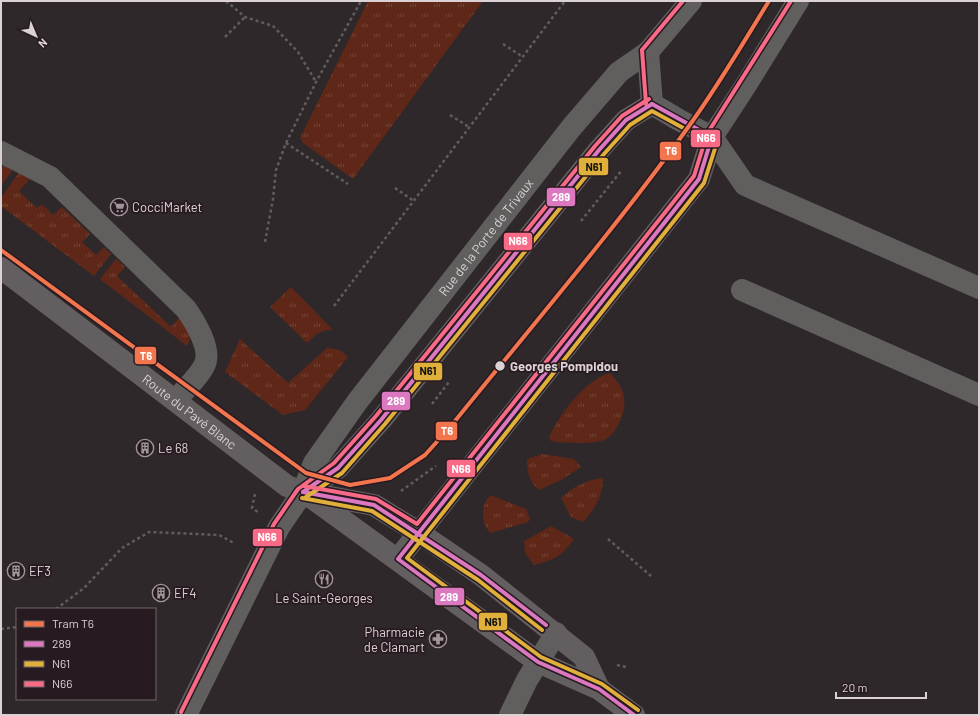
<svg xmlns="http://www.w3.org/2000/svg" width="980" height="716" viewBox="0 0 980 716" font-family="Barlow,sans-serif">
<defs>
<pattern id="grass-tufts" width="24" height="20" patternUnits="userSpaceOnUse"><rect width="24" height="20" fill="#5e2717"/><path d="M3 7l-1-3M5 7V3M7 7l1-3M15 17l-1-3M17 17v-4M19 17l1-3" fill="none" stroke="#744538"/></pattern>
</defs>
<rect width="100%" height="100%" fill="#2e282b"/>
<g fill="url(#grass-tufts)">
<path d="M368 1H483L353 179 303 143 300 138Z"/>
<path d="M5 161 12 167V171L1 186V172Z"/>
<path d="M20 171 31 178 19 191 37 208 42 204 53 215 62 207 90 234 82 242 96 255 104 247 111 254 94 276 1 206V198Z"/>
<path d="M116 259 125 267 117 276 171 327 179 318C185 327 194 336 187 346L100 279Z"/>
<path d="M291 287 333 330C321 329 315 335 307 343L270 307Z"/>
<path d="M240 339 288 383 327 348 340 350 348 357 305 410 283 415 225 372Z"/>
<path d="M609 373C626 387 629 406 618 425 615 431 611 436 606 439 596 445 563 443 551 441L549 437C560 414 584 381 609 373Z"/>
<path d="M542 454 574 459 581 467 561 480 539 490C529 481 527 472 527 459Z"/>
<path d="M603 478C603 496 594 510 583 522L571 517 561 498C573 487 586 480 603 478Z"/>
<path d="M490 495 526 509 530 519 528 522 491 533C484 528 481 514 484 506 485 502 488 498 490 495Z"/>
<path d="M551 526 574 539C561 557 555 559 534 565L525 553 524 541Z"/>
</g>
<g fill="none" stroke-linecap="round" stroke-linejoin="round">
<g stroke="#605d5e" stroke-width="2.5" stroke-dasharray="3 3" stroke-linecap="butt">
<path d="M226 1 245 17 273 26 298 52 316 82"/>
<path d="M225 37 245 17"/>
<path d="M503 44 523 57"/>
<path d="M450 115 469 127"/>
<path d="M286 143 348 184"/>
<path d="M395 188 414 201"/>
<path d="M581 221 622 170"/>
<path d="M265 242 273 199 276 170 286 143 316 82 361 1"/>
<path d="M334 306 565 1"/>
<path d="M432 404 449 382"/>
<path d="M401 491 436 466"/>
<path d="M255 494 252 508 258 512"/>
<path d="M608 539 651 576"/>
<path d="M56 609 84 588 122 548 149 532 219 535 234 543"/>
<path d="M1 629 17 627"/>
<path d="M617 665 626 667"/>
</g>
<g stroke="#615e5e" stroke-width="22">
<path d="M648 52 652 104"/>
<path d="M652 104 679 120 712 137 745 185 979 288"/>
<path d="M1 152 50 177 186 309C195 322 213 350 204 366 198 378 185 389 176 400"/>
<path d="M742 290 979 395"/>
<path d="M303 492 338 468 381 420 599 150 626 120 652 104"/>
<path d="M398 559 699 179 712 137 746 85 798 1"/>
<path id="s1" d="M186 715 279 527 303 492 314 463 357 402 571 128 619 72 648 52 691 1"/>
<path d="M510 715 527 680 556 633"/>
</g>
<g stroke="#635e5f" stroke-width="22">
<path id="s2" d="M1 268 287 486 303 492 374 505 418 532 481 575 584 657 599 689"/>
<path d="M308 495 538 662 599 689 634 715"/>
</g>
<defs>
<g id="bus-1">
<path d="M303 492 338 468 381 420 599 150 626 120 652 104"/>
<path d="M303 492 374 505 481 575 546 625"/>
<path d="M634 715 599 689 538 662 398 559 699 179 712 137 652 104"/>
</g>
<g id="bus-2">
<path d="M306 497 342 473 385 424 604 154 630 125 652 111 709 142"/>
<path d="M302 498 372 511 478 580 542 630"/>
<path d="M638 710 602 684 541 657 407 558 704 183 718 139"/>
</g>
<g id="bus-3">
<path d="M646 104 642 50 683 1"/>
<path d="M304 486 376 499 417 524 694 176 707 134 791 1"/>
<path d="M181 712 274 524 298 489 334 463 376 416 595 146 622 116 649 99"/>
</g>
</defs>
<use href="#bus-1" stroke="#281a21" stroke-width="7"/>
<use href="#bus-2" stroke="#281a21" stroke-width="7"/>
<use href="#bus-3" stroke="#281a21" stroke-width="7"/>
<use href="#bus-1" stroke="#dc78c0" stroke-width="4"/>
<use href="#bus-2" stroke="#e0b03a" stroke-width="4"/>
<use href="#bus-3" stroke="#f86a86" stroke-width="4"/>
<defs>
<path id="tram-1" d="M1 250 306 473 350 485 390 478 425 455 451 426C531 327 615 229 689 126 718 86 743 43 769 1"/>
</defs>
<use href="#tram-1" stroke="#281a21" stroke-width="7"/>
<use href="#tram-1" stroke="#f2754e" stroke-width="4"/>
</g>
<defs>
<symbol id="supermarket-ring" viewBox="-11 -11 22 22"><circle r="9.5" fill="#281a21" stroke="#9f969a" stroke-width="1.5"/><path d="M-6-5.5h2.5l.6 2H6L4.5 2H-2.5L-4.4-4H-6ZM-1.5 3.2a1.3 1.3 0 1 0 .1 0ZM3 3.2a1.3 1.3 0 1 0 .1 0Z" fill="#9f969a"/></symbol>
<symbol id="building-ring" viewBox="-11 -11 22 22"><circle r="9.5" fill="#281a21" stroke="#9f969a" stroke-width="1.5"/><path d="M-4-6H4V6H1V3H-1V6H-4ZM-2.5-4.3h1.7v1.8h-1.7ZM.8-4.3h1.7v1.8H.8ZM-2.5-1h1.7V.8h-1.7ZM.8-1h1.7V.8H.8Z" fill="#9f969a"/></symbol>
<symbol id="restaurant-ring" viewBox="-11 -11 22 22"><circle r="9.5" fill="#281a21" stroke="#9f969a" stroke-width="1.5"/><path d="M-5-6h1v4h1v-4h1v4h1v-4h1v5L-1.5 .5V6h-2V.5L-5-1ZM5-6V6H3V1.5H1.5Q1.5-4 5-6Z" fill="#9f969a"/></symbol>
<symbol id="pharmacy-ring" viewBox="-11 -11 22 22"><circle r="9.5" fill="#281a21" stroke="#9f969a" stroke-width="1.5"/><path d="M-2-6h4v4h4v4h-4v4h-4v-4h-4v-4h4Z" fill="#9f969a"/></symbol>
</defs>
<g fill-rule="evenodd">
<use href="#supermarket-ring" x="109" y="197" width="20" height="20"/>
<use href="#building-ring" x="135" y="438" width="20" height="20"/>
<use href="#building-ring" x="6" y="561" width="20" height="20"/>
<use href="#restaurant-ring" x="314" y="569" width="20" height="20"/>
<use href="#building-ring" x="151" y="583" width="20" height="20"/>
<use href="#pharmacy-ring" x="428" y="629" width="20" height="20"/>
</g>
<circle fill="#dcd2d6" stroke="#281a21" stroke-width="1.5" cx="500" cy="366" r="5.5"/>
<g text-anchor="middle" stroke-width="3.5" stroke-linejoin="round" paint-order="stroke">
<g font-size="13" fill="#dcd2d6" stroke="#281a21" text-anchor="start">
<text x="132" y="212">CocciMarket</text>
<text x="158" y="453">Le 68</text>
<text x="29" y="576">EF3</text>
<text x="174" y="598">EF4</text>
<text x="324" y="603" text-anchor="middle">Le Saint-Georges</text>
<text x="425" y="637" text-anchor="end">Pharmacie<tspan x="425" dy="15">de Clamart</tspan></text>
</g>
<g font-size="13" fill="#dcd2d6" stroke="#281a21">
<text dy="5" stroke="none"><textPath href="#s1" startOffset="567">Rue de la Porte de Trivaux</textPath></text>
<text dy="5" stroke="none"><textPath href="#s2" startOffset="237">Route du Pavé Blanc</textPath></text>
</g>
<g font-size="13" font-weight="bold" fill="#dcd2d6" stroke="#281a21" text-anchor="start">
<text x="510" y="371">Georges Pompidou</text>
</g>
</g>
<g stroke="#281a21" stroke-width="1.5">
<rect x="690" y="129" width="31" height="19" rx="4" fill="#f86a86"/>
<rect x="659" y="141" width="23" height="20" rx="4" fill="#f2754e"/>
<rect x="578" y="157" width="31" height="19" rx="4" fill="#e0b03a"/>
<rect x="546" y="187" width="30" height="20" rx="4" fill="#dc78c0"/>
<rect x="503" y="232" width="30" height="19" rx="4" fill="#f86a86"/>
<rect x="134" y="346" width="23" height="19" rx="4" fill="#f2754e"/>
<rect x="413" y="362" width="30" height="19" rx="4" fill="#e0b03a"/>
<rect x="381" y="391" width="30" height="20" rx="4" fill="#dc78c0"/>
<rect x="435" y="421" width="23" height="20" rx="4" fill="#f2754e"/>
<rect x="446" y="459" width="30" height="19" rx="4" fill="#f86a86"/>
<rect x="252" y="528" width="31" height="19" rx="4" fill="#f86a86"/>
<rect x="434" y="587" width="31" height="19" rx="4" fill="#dc78c0"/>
<rect x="478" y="612" width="30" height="19" rx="4" fill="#e0b03a"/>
</g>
<g font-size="11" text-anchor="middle" font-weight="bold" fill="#fff">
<text x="706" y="142">N66</text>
<text x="671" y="155">T6</text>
<text x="561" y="201">289</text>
<text x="518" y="245">N66</text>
<text x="146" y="360">T6</text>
<text x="396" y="405">289</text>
<text x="447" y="435">T6</text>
<text x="461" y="473">N66</text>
<text x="267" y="541">N66</text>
<text x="449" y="601">289</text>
</g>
<g font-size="11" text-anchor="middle" font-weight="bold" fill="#111">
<text x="594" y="171">N61</text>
<text x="428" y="375">N61</text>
<text x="493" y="626">N61</text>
</g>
<rect width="980" height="716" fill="none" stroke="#dcd2d6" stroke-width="4"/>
<rect x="16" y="608" width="140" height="92" fill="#281a21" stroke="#706469"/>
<rect x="24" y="621" width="20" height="6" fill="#f2754e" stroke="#706469"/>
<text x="52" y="628" font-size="12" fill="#dcd2d6">Tram T6</text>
<rect x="24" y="641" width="20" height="6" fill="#dc78c0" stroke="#706469"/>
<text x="52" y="648" font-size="12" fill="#dcd2d6">289</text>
<rect x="24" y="661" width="20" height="6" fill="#e0b03a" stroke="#706469"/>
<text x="52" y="668" font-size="12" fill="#dcd2d6">N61</text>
<rect x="24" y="681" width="20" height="6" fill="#f86a86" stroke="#706469"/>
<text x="52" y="688" font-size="12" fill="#dcd2d6">N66</text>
<g transform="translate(36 36) rotate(136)" stroke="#281a21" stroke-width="3" paint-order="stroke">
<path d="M0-3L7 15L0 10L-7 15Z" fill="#dcd2d6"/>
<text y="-6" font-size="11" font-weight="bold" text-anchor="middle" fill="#dcd2d6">N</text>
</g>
<path d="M836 692v6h90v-6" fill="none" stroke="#dcd2d6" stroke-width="2"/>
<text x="842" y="692" font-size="12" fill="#dcd2d6" stroke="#281a21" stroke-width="3" paint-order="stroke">20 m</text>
</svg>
